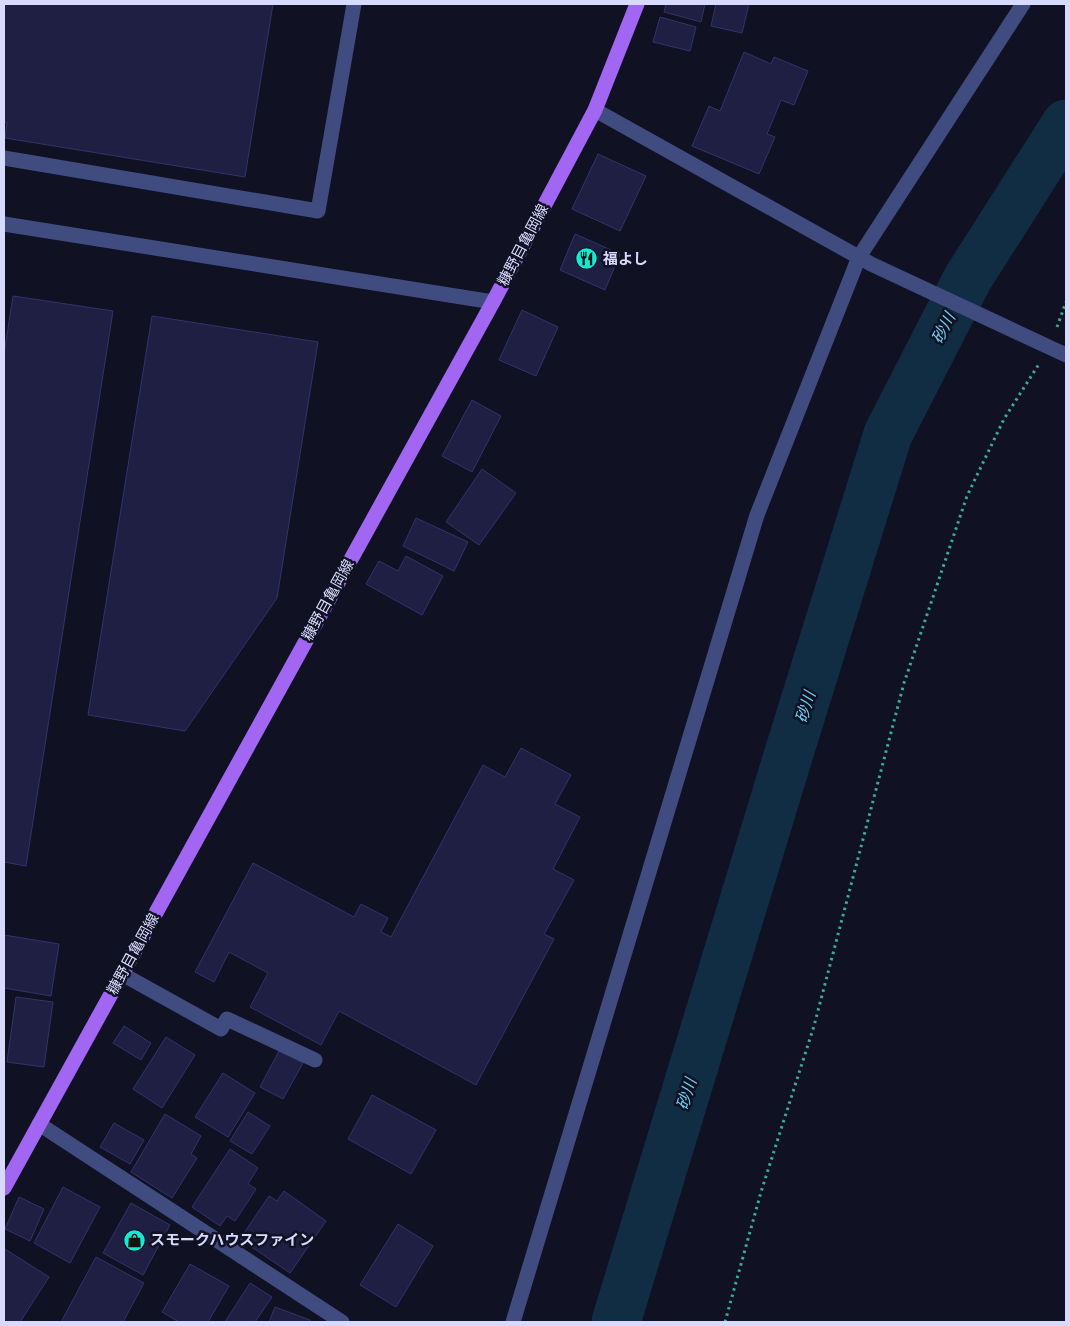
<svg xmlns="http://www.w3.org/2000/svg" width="1070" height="1326" viewBox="0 0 1070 1326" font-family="Signika,'Noto Sans JP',sans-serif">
<rect width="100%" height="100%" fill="#111124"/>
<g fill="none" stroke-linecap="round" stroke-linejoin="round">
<path stroke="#102d43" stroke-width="49" d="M616 1322 789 753 888 434 968 278 1066 124"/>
</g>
<g fill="#1e1f43" stroke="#32336d">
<path d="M4 4H273L245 177 5 138 7 123 4 122Z"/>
<path d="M666 4H705L701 22 664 12Z"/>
<path d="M716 4H749L742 33 711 26Z"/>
<path d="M660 17 696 27 690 51 653 42Z"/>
<path d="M744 52 771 64 774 57 808 71 794 105 781 100 767 134 775 137 759 174 692 146 709 106 720 111Z"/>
<path d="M598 154 646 176 620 231 572 209Z"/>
<path d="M575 234 620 254 605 290 560 270Z"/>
<path d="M13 296 113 311 26 866 4 862V354Z"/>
<path d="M522 310 558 327 536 376 499 360Z"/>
<path d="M152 316 318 342 277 598 185 731 88 715Z"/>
<path d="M472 400 501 416 472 472 442 456Z"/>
<path d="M482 469 516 493 479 545 446 522Z"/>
<path d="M416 518 468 542 454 571 403 546Z"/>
<path d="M406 556 443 576 422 615 366 584 379 561 398 571Z"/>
<path d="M521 748 571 775 555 804 580 817 553 869 574 880 544 934 554 939 476 1085 339 1011 321 1045 250 1007 268 973 229 952 214 982 195 972 253 863 354 917 361 904 388 918 381 932 391 937 483 765 505 777Z"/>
<path d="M4 935 59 944 51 996 4 988Z"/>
<path d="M16 997 53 1002 44 1067 7 1062Z"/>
<path d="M124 1026 151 1043 141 1060 113 1043Z"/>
<path d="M166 1037 195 1055 162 1108 133 1089Z"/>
<path d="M279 1051 303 1063 283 1099 260 1087Z"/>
<path d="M223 1073 255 1093 228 1137 195 1117Z"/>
<path d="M372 1095 436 1130 411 1174 348 1139Z"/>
<path d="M248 1112 270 1126 252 1154 230 1141Z"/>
<path d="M165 1114 201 1136 191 1154 197 1158 172 1198 131 1172Z"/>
<path d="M114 1123 144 1140 130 1164 100 1147Z"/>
<path d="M230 1149 258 1168 248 1184 256 1189 235 1221 227 1216 220 1226 192 1207Z"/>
<path d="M63 1187 100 1207 70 1263 34 1243Z"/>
<path d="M284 1191 326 1221 290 1273 240 1239 269 1196 277 1201Z"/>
<path d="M19 1197 44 1209 30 1241 5 1229Z"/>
<path d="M131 1203 170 1225 143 1275 103 1253Z"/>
<path d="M398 1224 433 1246 396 1307 360 1285Z"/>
<path d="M5 1249 49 1277 20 1322H4V1251Z"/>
<path d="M96 1257 144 1283 123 1322H61Z"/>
<path d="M190 1264 229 1286 208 1322H179L162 1312Z"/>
<path d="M250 1283 272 1297 255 1322H225Z"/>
<path d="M275 1307 310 1320V1322H269Z"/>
</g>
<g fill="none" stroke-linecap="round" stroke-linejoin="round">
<g stroke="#39ad8d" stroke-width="3" stroke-dasharray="2.5 4" stroke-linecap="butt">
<path d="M1057 327 1066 302"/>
<path d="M725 1322 761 1192 814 1026 904 683 967 496 1004 419 1039 364"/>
</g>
<g stroke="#404b7f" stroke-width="15">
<path d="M595 110 871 264 1066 355"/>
<path d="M4 158 318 211 354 4"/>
<path d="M4 224 493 302"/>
<path d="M122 974 221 1029 227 1019 315 1060"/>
<path d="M39 1124 342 1322"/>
<path d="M513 1322 757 515 859 257 1023 4"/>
</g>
<path stroke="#a167f2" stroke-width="15" d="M4 1188 493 302 595 110 637 4"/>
</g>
<defs>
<symbol id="restaurant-disc" viewBox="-11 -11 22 22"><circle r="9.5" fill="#14ebd2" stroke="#111124"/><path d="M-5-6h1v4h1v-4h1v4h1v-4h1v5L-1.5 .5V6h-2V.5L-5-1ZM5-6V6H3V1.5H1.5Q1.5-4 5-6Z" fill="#111"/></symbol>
<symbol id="shop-disc" viewBox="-11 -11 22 22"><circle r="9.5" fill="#14ebd2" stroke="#111124"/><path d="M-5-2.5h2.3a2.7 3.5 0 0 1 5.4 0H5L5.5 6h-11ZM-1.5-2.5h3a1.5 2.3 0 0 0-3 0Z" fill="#111"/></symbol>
</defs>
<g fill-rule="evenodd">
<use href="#restaurant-disc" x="574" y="246" width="25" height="25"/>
<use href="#shop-disc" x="122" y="1228" width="25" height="25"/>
</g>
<g text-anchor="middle" stroke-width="5" stroke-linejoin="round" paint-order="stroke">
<g font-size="15" fill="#d7dafc" stroke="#111124">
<text transform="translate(523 245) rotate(-62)" y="5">糠野目亀岡線</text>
<text transform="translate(328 600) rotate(-61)" y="5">糠野目亀岡線</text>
<text transform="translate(133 954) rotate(-61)" y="5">糠野目亀岡線</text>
</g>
<g font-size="15" font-weight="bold" fill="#d7dafc" stroke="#111124" text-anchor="start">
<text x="603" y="264">福よし</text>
<text x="150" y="1245">スモークハウスファイン</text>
</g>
<g font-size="16" font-style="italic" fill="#6ed2f3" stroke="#111124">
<text transform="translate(943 328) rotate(-63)" y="6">砂川</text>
<text transform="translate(805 707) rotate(-73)" y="6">砂川</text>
<text transform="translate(686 1094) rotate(-73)" y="6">砂川</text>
</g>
</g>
<rect width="1070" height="1326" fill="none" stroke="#d7dafc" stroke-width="10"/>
</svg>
